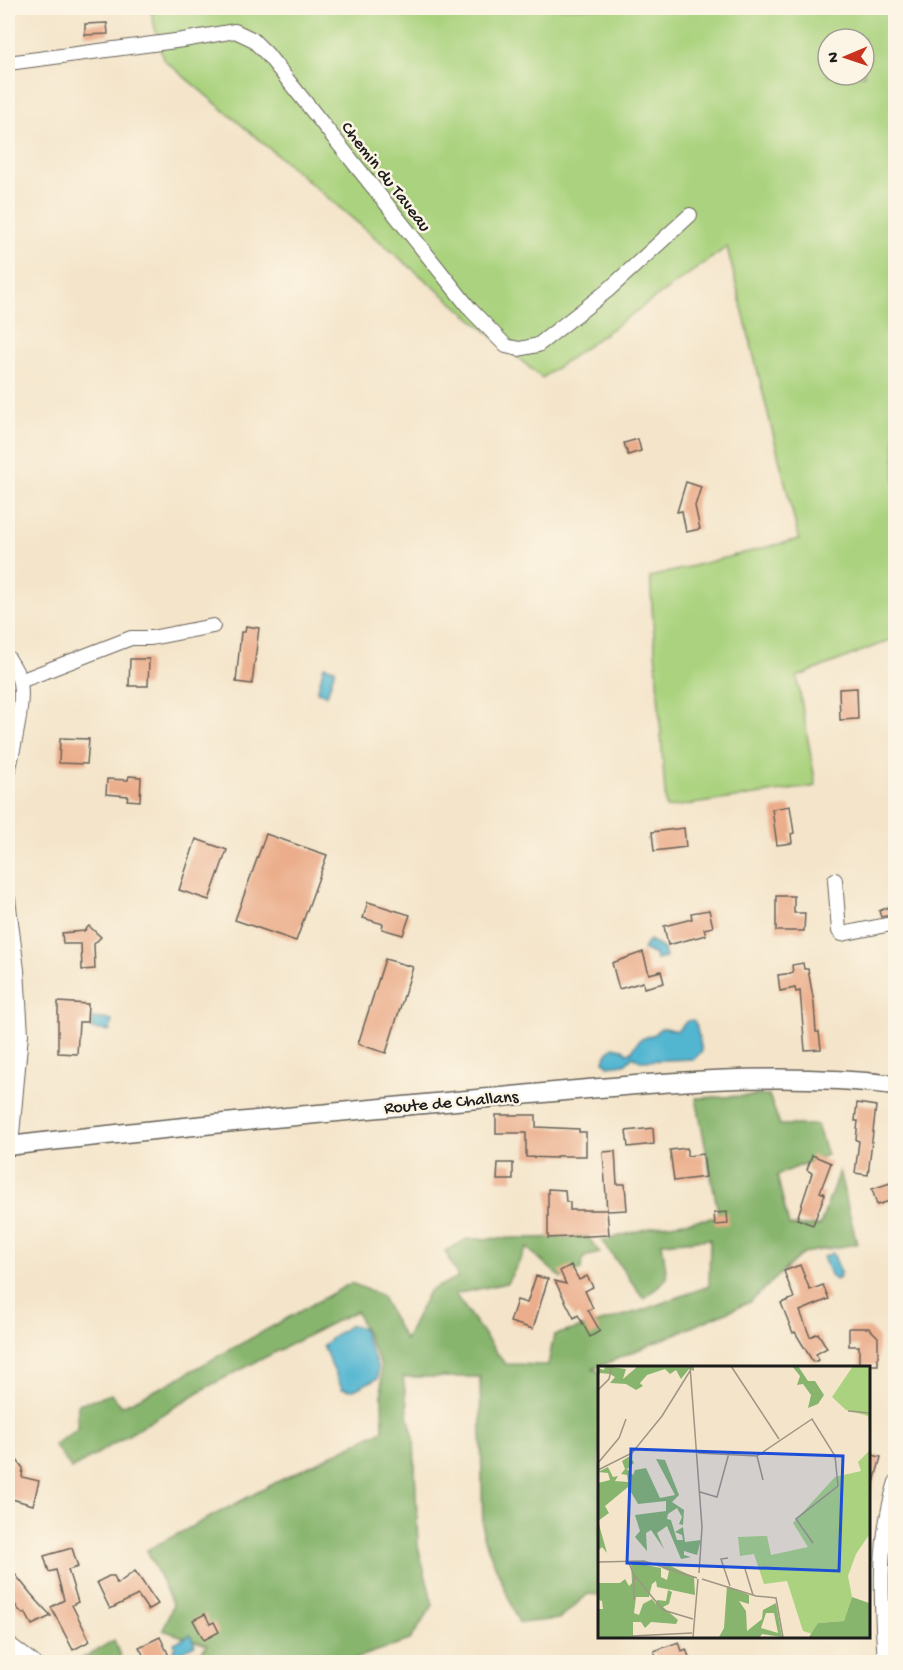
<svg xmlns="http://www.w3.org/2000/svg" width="903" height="1670" viewBox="0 0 903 1670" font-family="'Gochi Hand',sans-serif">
<rect width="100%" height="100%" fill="#fcf5e5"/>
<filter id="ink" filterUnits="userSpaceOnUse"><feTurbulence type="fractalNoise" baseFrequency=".0167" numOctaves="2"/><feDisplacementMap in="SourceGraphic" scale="12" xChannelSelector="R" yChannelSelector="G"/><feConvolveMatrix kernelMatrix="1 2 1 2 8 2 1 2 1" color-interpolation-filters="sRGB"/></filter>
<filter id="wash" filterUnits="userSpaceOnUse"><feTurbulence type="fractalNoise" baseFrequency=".008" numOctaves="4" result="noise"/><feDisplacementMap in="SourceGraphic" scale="24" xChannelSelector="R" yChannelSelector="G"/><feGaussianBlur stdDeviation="1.35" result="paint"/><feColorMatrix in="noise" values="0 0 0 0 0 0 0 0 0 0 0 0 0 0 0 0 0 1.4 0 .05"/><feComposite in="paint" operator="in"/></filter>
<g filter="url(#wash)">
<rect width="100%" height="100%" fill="#f4e5ca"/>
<path fill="#abd37f" stroke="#64784e" stroke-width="1.5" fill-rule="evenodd" d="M150 8H895V638L797 677 816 786 666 808 650 577 799 539 727 247 542 378 163 59ZM828 39H864V75H828Z"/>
<g fill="#88b56e" stroke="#526845" stroke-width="1.5">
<path d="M769 1095 780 1125H817L827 1155 777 1175 789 1226H820L839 1171 857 1244 803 1253 750 1302 593 1369 600 1372V1595L588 1594 559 1619 519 1623 483 1536 480 1377H403L409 1419 414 1438 418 1546 433 1605 410 1640 344 1662H193L207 1645 163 1630 173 1605 147 1550 277 1482 383 1430 381 1366 356 1311 209 1386 72 1469 54 1445 77 1429 78 1404 111 1394 122 1406 166 1385 351 1283 381 1295 405 1340 429 1291 458 1277 445 1251 467 1239 588 1237 600 1253 584 1257 581 1270 561 1278 527 1248 507 1283 455 1294 505 1364 548 1365 554 1335 640 1311 709 1286 710 1239 662 1243 667 1278 644 1299 602 1241 656 1226 719 1217 696 1098Z"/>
<path d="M895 1509V1642L894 1641 888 1574Z"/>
<path d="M114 1640 123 1662H76Z"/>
</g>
<g fill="#53b6d1" stroke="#386976" stroke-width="1.5">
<path d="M324 666 335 669 327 695 317 692Z"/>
<path d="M649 940 664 949 666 958 656 960 655 955 643 949Z"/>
<path d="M93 1018 112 1020 110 1031 92 1029Z"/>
<path d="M693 1020 696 1024 702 1051 694 1059 640 1061 633 1056 625 1064 608 1066 604 1061 607 1053 613 1047 623 1049 627 1053 631 1052 639 1040 654 1034 660 1029 666 1028 677 1031 687 1021Z"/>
<path d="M833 1253 841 1273 839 1274 840 1278 835 1280 833 1277H831L823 1257Z"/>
<path d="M350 1325 362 1328 378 1368V1378L354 1390 342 1389 323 1346 335 1335Z"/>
<path d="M190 1635 195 1645 175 1655 173 1650 176 1648 174 1643Z"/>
</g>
<g id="blocks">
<g fill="#ebad8b">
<path d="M107 23 108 34 85 35V24Z"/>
<path d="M638 439 641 451 628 455 624 443Z"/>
<path d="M686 482 701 487 695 506 700 529 686 532 682 511 677 512Z"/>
<path d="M246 626 259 628 252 684 236 682 241 632H245Z"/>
<path d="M130 659H149L148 686H129Z"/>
<path d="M857 688 858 719 840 720 839 689Z"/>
<path d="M60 738 89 739 87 764 59 763Z"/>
<path d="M129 776 141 777 140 801 127 800 128 796 106 794 107 779 128 780Z"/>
<path d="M790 806 794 833 791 834 792 843 777 845 772 809Z"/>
<path d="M684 828 686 847 654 851 652 832Z"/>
<path d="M266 834 327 855 296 941 235 920Z"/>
<path d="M196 839 227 850 209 900 179 890Z"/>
<path d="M776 896H794V913H805L804 931H776Z"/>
<path d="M368 902 410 915 403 935 382 929 383 924 363 918Z"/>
<path d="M896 904V914L881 917 879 911Z"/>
<path d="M709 910 713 927 704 929 706 935 668 945 664 926 692 919 691 913Z"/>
<path d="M89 926 101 937 94 944 95 969 82 970 81 944H63L62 933 84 931Z"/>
<path d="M643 952 649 974 661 971 664 983 644 988 643 982 619 989 612 963Z"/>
<path d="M385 959 413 967 386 1053 358 1044Z"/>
<path d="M803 963 804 969H808L814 1003 816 1032H819L821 1049 805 1050 800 991 796 992 795 988 780 991 778 975 793 973 792 965Z"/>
<path d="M58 1002 88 1004 87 1022H79L77 1054 58 1053Z"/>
<path d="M857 1103 876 1106 868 1175 855 1173 859 1141 856 1140 858 1121H855Z"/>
<path d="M496 1115H536V1127L579 1129V1132H586V1156H556V1158L526 1157V1133H496Z"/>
<path d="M653 1128 654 1144 628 1147 626 1131Z"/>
<path d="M687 1148V1156L703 1154 706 1177 674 1181 670 1150Z"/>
<path d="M615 1151 617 1184H625L627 1210 607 1211 603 1152Z"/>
<path d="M812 1155 831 1163 820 1192 825 1194 813 1225 797 1219 812 1173 807 1170Z"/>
<path d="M498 1163H513V1180H497Z"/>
<path d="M896 1181V1199L877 1205 872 1189Z"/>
<path d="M548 1189 565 1190 566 1202H570V1210H607L609 1235 548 1238Z"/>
<path d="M727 1212 728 1224 715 1225 714 1213Z"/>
<path d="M571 1265 579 1280 587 1276 593 1287 585 1291 593 1308 588 1310 600 1331 590 1337 578 1315 574 1318 555 1281 566 1284 560 1271Z"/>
<path d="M800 1265 810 1290 823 1285 829 1299 800 1311 810 1337 818 1333 827 1348 816 1354 819 1360 813 1362 795 1332 793 1333 781 1303 794 1298 784 1271Z"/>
<path d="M536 1276 548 1279 533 1329 510 1322 517 1300 527 1303Z"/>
<path d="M849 1328H869L878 1337V1365H859V1346H849Z"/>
<path d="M868 1454 881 1457 872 1490H868Z"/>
<path d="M16 1459 23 1468 22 1477 39 1481 33 1505 12 1499 8 1493V1466Z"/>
<path d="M72 1548 78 1567 68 1570 78 1602 72 1605 90 1641 73 1650 51 1607 64 1600 56 1570 49 1572 44 1556Z"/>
<path d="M135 1571 158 1604 148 1610 138 1595 110 1609 97 1582 109 1576H114L117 1584Z"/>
<path d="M15 1574 31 1594 51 1616 32 1625 25 1612 23 1614 18 1609 8 1595V1580Z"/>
<path d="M205 1614 210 1624 214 1622 219 1632 204 1640 193 1620Z"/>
<path d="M160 1637 172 1662H147L139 1647Z"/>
<path d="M679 1642 682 1651 686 1649 691 1662H654V1661L657 1659 654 1651Z"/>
</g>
</g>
</g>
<g filter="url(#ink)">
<use href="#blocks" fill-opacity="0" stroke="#686259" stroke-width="1.5"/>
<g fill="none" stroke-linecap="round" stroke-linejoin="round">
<defs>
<g id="minor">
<path d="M8 63 183 40 235 31 252 39 267 54 471 310 506 346 519 349 538 345 607 291 690 215"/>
<path d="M8 658C12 664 17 671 19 679 26 700 12 751 8 774"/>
<path d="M20 681 131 638H151L213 626"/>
<path d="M835 880 839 931 842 934 896 923"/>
<path d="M8 899 17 970 21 1034 11 1146"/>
<path d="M8 1643 33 1662"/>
<path d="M885 1662C881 1602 877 1541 896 1482"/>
</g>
<path id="major" d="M8 1146C168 1127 328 1113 489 1098 624 1086 761 1069 896 1085"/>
</defs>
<use href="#minor" stroke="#686259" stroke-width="16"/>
<use href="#major" stroke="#686259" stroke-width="21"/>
<use href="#minor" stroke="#fff" stroke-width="14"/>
<use href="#major" stroke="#fff" stroke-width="18"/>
</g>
</g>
<g text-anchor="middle" stroke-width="5" stroke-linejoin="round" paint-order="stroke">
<g font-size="18" fill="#1c1c1c" stroke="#fcf5e5">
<text transform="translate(387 176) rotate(52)" y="6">Chemin du Taveau</text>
<text transform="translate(451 1101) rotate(-5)" y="6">Route de Challans</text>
</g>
</g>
<g transform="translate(598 1366)">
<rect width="272" height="272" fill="#f4e5ca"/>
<path d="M255 0 271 1V65L270 50 248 44 234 31ZM271 85V169L258 188 250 210 254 231 246 255 220 257 214 268 205 265 189 215 166 218 156 188 142 190 140 171 169 170 173 189 210 181 195 157 237 111 263 105 260 96Z" fill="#abd37f"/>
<path d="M7 0 28 3 25 13 40 0H96V5L91 3 83 13 78 4 72 8 67 3 49 9 42 17 45 20 38 24 28 18 12 17 17 11 12 8 2 7 0 12V2L6 4ZM194 0H200L210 15H217L226 29 220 38 210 42 213 29 205 18 199 19 202 10ZM32 90 36 97 29 103 35 109 37 104 48 102 62 132 77 129 58 93 67 94 81 129 74 136 86 144 85 159 81 158 84 151 79 142 70 148 69 153 73 154 79 174H85L84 169 77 166 85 161 87 176 103 174 99 189 86 185V189L93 191 83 193 69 160 59 167 66 183 53 164 48 167 49 185 37 171 42 165 37 149 68 145V135L40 138 30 121 7 140 11 147 0 155 9 187 4 181 0 185V117L12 114 10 107 0 106 10 101 15 111 20 110 17 115 30 116 29 109 23 108 27 103 24 95ZM33 196 63 202V211L69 214 71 205 64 202 66 197 96 211 97 229 59 221 58 215 54 218 51 231H38L36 247 41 249 45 238 54 233 58 238 59 234 68 235 70 224 74 226 71 238 65 241 80 254 78 258 53 256 47 262 43 256H35V271H0V243H5L4 235 0 234V217H22L27 213 31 220 34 217ZM129 220 151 229V238L141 235 148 245 149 265 164 253 165 244 178 237 184 271 164 268 162 271H121L126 262ZM168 247H176L180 267 163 262ZM254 231 271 237V271H211L220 257 246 255Z" fill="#88b56e" fill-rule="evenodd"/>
<path fill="none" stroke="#9e9584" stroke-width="1.5" d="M92 0 104 161 101 207M133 0 181 73M0 24 11 13 14 0M250 45 272 47M100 87 159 90 214 53 237 90 240 120 198 153 215 177M159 90 165 114M0 97 21 72 28 53M0 104 34 87 64 50 92 5M102 126 119 131 131 87M130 192 123 193 132 220M30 195 36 209 65 244 95 253M0 196 46 195 99 212M147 203 155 229M36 211V234M104 213 158 230 178 232 185 271M34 270 94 267M95 271 100 213"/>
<path fill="#1d4ed8" fill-opacity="0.15" stroke="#1d4ed8" stroke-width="3" d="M33 83 245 90 241 205 29 197Z"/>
<rect width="272" height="272" fill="none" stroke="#1c1c1c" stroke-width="3"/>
</g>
<rect width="903" height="1670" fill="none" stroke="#fcf5e5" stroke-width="30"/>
<g transform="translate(846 57) rotate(268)"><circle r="28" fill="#fcf5e5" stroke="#a29e95" stroke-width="1.5"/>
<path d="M0-4.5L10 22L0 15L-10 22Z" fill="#c8321e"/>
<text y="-9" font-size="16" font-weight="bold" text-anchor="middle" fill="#1c1c1c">N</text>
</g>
</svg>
